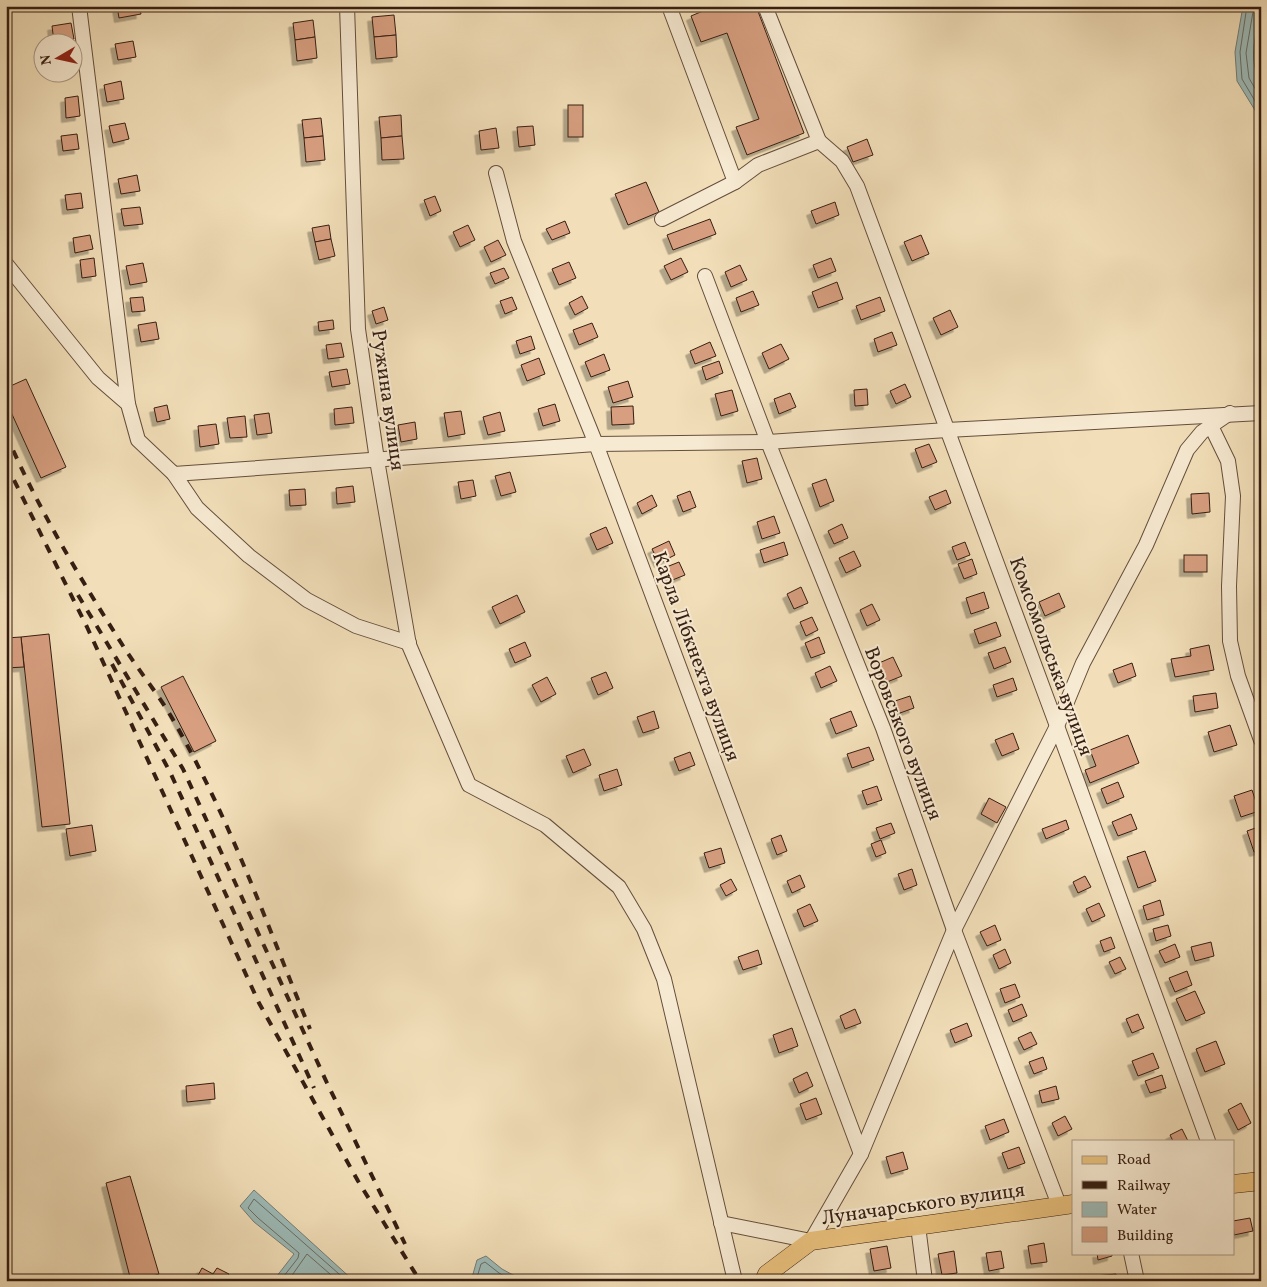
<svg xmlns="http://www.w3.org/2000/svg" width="1267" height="1287" viewBox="0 0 1267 1287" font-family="Vollkorn,serif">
<defs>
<filter id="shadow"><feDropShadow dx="-4.5" dy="4.5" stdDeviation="0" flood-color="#0004"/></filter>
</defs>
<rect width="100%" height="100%" fill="#f2dfb9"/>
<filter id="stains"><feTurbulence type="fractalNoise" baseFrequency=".004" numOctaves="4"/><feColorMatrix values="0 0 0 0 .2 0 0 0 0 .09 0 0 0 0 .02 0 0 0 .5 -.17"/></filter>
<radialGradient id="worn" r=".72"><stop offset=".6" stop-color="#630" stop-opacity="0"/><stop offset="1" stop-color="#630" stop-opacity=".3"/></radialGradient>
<g fill="#9dbbb8" stroke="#747c76">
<path d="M1243 6H1261V120L1237 81 1235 52Z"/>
<path d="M254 1190 354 1281H273L294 1254 254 1222 240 1206Z"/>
<path d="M486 1256 502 1269 524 1281H471L477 1260Z"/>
</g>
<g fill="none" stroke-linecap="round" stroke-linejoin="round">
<g stroke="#6a6c65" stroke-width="1">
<path d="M1247 6 1240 52 1242 79 1261 111"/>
<path d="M1254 6 1246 53 1249 78 1261 99"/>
<path d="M1261 11C1255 34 1248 63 1261 84"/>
<path d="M280 1281 298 1258 299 1253 258 1218 248 1208 254 1199 347 1281"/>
<path d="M288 1281 307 1254 338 1281"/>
<path d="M476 1281 481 1264 485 1262 499 1273 513 1281"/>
</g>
<path stroke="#747c76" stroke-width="4" d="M1238 6 1247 10"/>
</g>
<g fill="#d79f80" stroke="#361e12" filter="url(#shadow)">
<path d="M117 6H139L141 14 119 18Z"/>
<path d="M715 6H756L804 133 747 155 736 127 759 119 727 33 701 42 691 16Z"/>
<path d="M394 15 396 35 374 37 372 17Z"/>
<path d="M313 20 315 37 295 40 293 23Z"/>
<path d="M71 23 74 39 54 42 52 26Z"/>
<path d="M396 35 397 57 376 59 374 37Z"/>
<path d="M315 37 317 58 297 61 295 40Z"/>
<path d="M133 41 136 57 118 60 115 44Z"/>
<path d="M121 81 124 99 107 102 104 85Z"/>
<path d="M78 96 80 116 66 118 65 98Z"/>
<rect x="568" y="105" width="15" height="32"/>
<path d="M401 115 402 136 381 138 379 117Z"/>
<path d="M321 118 323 136 304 138 302 120Z"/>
<path d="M125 123 129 139 113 143 109 126Z"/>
<path d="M533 126 535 145 519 147 517 127Z"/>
<path d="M496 128 499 148 481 150 479 131Z"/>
<path d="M77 134 79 149 63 151 61 136Z"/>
<path d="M323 136 325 160 306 162 304 138Z"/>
<path d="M402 136 404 159 382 160 381 138Z"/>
<path d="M867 139 873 155 853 162 847 147Z"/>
<path d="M137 175 140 191 121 194 118 179Z"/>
<path d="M646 182 659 212 628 225 615 194Z"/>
<path d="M81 193 83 208 67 210 65 195Z"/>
<path d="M435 196 441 211 430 216 424 200Z"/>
<path d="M835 202 839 215 816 224 811 211Z"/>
<path d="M140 207 143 224 124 226 121 209Z"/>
<path d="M710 219 716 234 673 250 667 235Z"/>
<path d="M565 221 570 233 552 240 546 229Z"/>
<path d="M329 225 331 239 315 242 312 228Z"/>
<path d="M468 225 475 240 460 247 453 232Z"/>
<path d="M90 235 93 249 75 253 73 238Z"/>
<path d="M921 235 929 254 912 261 904 242Z"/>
<path d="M331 239 335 256 319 260 315 242Z"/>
<path d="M498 240 506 255 491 262 484 247Z"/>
<path d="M94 258 96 276 82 278 80 260Z"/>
<path d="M681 258 688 272 671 280 664 266Z"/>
<path d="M831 258 836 271 818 278 813 265Z"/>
<path d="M569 262 576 278 559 285 552 269Z"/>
<path d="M143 263 147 282 130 285 126 266Z"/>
<path d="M740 265 747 280 731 287 725 272Z"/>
<path d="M504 268 509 278 495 284 490 273Z"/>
<path d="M837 282 843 299 818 308 812 292Z"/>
<path d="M753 291 759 305 741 312 736 298Z"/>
<path d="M582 296 588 308 575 315 569 303Z"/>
<path d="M143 297 145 311 132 312 130 298Z"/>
<path d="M512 297 517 309 505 314 500 301Z"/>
<path d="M880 297 885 311 861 320 856 306Z"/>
<path d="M384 307 388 320 376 324 372 311Z"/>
<path d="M950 310 958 327 941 335 933 318Z"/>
<path d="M333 320 334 329 319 331 318 322Z"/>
<path d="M156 322 159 339 141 342 138 325Z"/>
<path d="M592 323 598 337 579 345 573 330Z"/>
<path d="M892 332 897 345 878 352 874 339Z"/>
<path d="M531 336 535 349 520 354 516 341Z"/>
<path d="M710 342 716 356 695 364 690 351Z"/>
<path d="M341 343 344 357 328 359 326 345Z"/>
<path d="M781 344 789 359 769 369 762 353Z"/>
<path d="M604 354 610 370 591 377 585 362Z"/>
<path d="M539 358 545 374 527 381 521 365Z"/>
<path d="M719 361 723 373 706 380 702 367Z"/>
<path d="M347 369 350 384 332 387 329 372Z"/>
<path d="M26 379 66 467 41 478 6 401V388Z"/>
<path d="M628 381 633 397 613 403 608 387Z"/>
<path d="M905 384 911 397 896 404 890 391Z"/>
<path d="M867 389 868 405 855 406 854 390Z"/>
<path d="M732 390 738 411 721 416 715 394Z"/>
<path d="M790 393 796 407 779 414 774 399Z"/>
<path d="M555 404 560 421 543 426 538 409Z"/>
<path d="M167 405 170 419 157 422 154 408Z"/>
<path d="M633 406 634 424 612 425 611 407Z"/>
<path d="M352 407 354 423 335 425 334 409Z"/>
<path d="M461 411 465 434 448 437 444 413Z"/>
<path d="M500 412 505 431 488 435 483 417Z"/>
<path d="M269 413 272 433 257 435 254 415Z"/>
<path d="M245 416 247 437 230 438 227 418Z"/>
<path d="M415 422 417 439 401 442 398 425Z"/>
<path d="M216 424 219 444 200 447 198 426Z"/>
<path d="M929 444 937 462 922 468 915 449Z"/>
<path d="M757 458 762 479 747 483 742 461Z"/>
<path d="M510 472 516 492 501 496 495 476Z"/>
<path d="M826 479 834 501 820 507 812 484Z"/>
<path d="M473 480 476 496 461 499 458 482Z"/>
<path d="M353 486 355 502 337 504 336 488Z"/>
<path d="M305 489 306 505 290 506 289 490Z"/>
<path d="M946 490 951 503 935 510 929 497Z"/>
<path d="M690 491 696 507 683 512 677 496Z"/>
<path d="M1209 493 1210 512 1192 514 1191 494Z"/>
<path d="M652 495 657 506 642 514 637 503Z"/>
<path d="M774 516 780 533 762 539 757 522Z"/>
<path d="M842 524 848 538 834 544 828 531Z"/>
<path d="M606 527 613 543 597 550 590 534Z"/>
<path d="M669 541 675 555 659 563 652 549Z"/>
<path d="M784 542 788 555 764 563 760 550Z"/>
<path d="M965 542 970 555 957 560 952 547Z"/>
<path d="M854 551 861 566 846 573 839 558Z"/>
<rect x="1184" y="555" width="23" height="17"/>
<path d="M972 559 977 574 964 579 958 564Z"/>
<path d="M679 562 685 575 670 581 664 568Z"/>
<path d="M801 587 808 603 794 609 787 594Z"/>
<path d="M984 592 989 608 971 614 966 598Z"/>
<path d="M1059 593 1065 607 1045 616 1039 602Z"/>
<path d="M517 595 525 612 500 624 492 607Z"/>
<path d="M872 604 880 620 867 626 860 610Z"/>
<path d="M812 617 818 630 806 636 800 622Z"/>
<path d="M996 622 1001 636 979 644 974 630Z"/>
<path d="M49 634 70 824 42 827 21 637Z"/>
<path d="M21 637 24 667 6 668V638Z"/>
<path d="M819 637 825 653 811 658 805 643Z"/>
<path d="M525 642 531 656 515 663 509 649Z"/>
<path d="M1209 645 1214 670 1175 677 1171 659 1191 656 1190 649Z"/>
<path d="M1005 647 1011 662 994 669 988 653Z"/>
<path d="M893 657 902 676 887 682 879 663Z"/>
<path d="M1132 663 1136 676 1118 683 1113 670Z"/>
<path d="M830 666 837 681 821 688 815 673Z"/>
<path d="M606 672 613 688 598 695 591 678Z"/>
<path d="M183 676 216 741 194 752 161 687Z"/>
<path d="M547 677 556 694 541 702 532 685Z"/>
<path d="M1013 678 1017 690 997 697 993 685Z"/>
<path d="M1216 693 1218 708 1195 712 1193 696Z"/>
<path d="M910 696 914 708 900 713 895 701Z"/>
<path d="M654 711 659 728 643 733 637 717Z"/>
<path d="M851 711 857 726 836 734 830 719Z"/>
<path d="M1230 725 1237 745 1214 752 1208 732Z"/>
<path d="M1013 733 1019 749 1002 756 995 740Z"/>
<path d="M1128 735 1139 763 1090 783 1085 770 1096 766 1090 750Z"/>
<path d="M869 747 874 760 852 768 847 754Z"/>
<path d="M584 749 591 765 573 773 566 756Z"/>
<path d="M690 752 695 765 679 771 674 758Z"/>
<path d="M617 769 622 785 604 791 599 775Z"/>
<path d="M1118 782 1124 797 1107 804 1101 789Z"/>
<path d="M877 786 882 800 867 805 862 791Z"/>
<path d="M1252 790 1259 811 1241 817 1234 796Z"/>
<path d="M989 798 1006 807 997 823 981 814Z"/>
<path d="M1131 814 1137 829 1118 836 1112 822Z"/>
<path d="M1066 820 1069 829 1046 839 1042 829Z"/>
<path d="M891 823 895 833 880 839 876 828Z"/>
<path d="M92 825 96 851 70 856 66 829Z"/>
<path d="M1261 826V850L1254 852 1247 831Z"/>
<path d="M781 835 787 851 777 855 771 839Z"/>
<path d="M881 840 886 853 876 857 871 844Z"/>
<path d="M721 848 725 863 709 868 704 853Z"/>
<path d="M1145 851 1156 881 1138 888 1127 857Z"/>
<path d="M912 869 917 885 904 890 898 874Z"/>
<path d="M800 875 805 887 792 893 787 881Z"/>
<path d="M1085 876 1091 887 1078 893 1073 882Z"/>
<path d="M731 879 737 890 726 896 720 885Z"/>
<path d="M1160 900 1164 915 1147 920 1143 906Z"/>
<path d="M1099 903 1105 916 1092 922 1086 909Z"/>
<path d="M810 904 818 921 804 927 797 910Z"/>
<path d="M995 925 1001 940 987 946 980 932Z"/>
<path d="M1168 925 1171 936 1156 941 1153 929Z"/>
<path d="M1111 937 1115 948 1104 952 1100 941Z"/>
<path d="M1211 942 1214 956 1195 961 1191 947Z"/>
<path d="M1175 944 1180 957 1165 963 1159 951Z"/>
<path d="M1005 949 1011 963 999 969 993 955Z"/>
<path d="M758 950 762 964 743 970 738 957Z"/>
<path d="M1120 957 1126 969 1115 974 1109 962Z"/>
<path d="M1187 971 1192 985 1175 992 1169 978Z"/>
<path d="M1015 984 1020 997 1005 1003 1000 989Z"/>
<path d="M1195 991 1205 1013 1186 1021 1176 999Z"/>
<path d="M1022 1004 1027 1016 1013 1022 1008 1010Z"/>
<path d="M855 1009 861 1023 845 1029 840 1016Z"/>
<path d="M1138 1014 1144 1028 1132 1033 1126 1019Z"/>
<path d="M967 1023 972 1036 955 1043 950 1030Z"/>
<path d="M792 1028 798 1046 779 1053 773 1035Z"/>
<path d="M1031 1032 1037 1044 1024 1050 1018 1038Z"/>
<path d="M1216 1041 1225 1064 1205 1072 1196 1049Z"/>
<path d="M1153 1053 1159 1068 1138 1076 1132 1061Z"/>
<path d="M1043 1057 1047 1069 1034 1074 1029 1062Z"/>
<path d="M807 1072 813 1086 799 1093 793 1079Z"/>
<path d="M1162 1075 1166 1088 1150 1093 1145 1081Z"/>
<path d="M214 1083 215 1099 187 1102 186 1086Z"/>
<path d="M1056 1086 1059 1099 1042 1103 1039 1091Z"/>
<path d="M816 1098 822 1114 806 1120 800 1104Z"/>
<path d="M1241 1103 1251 1123 1238 1130 1228 1110Z"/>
<path d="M1065 1116 1072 1129 1058 1136 1052 1123Z"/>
<path d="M1004 1119 1009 1132 990 1140 985 1126Z"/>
<path d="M1182 1129 1188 1141H1173L1170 1135Z"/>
<path d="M1019 1147 1025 1163 1008 1169 1002 1153Z"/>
<path d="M903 1152 908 1169 891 1174 886 1157Z"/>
<path d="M130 1176 159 1274 136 1281H131L106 1183Z"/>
<path d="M1250 1218 1253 1231 1234 1235 1233 1221Z"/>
<path d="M1044 1243 1047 1262 1031 1264 1028 1246Z"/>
<path d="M887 1246 891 1268 874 1271 870 1249Z"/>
<path d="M954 1251 957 1273 942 1275 938 1254Z"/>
<path d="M1001 1251 1004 1268 989 1271 986 1253Z"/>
<path d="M1097 1253H1112V1256L1098 1260Z"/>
<path d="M202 1268 213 1274 217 1268 229 1274 226 1281H195Z"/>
<path d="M1116 1274 1117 1281H1096L1095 1276Z"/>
</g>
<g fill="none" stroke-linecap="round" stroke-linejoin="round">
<defs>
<g id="minor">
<path d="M79 6 128 404"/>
<path d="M347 6 358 329 377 460 409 645 469 785 545 825 619 887 644 929 664 979 735 1281"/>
<path d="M669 6 735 182"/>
<path d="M765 6 819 141"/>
<path d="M496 173 514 241 596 444 861 1154"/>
<path d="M662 219 735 182 758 165 819 141 842 161 857 186 1057 726 1208 1141"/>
<path d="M6 264 98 378 128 404 138 440 174 474 596 444 768 442 947 430 1261 413"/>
<path d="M705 276 768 442 883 728 954 930 1059 1205"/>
<path d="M1211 426 1228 461 1233 496 1229 586 1230 641 1238 676 1261 740"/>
<path d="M174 474 197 508 249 556 307 600 356 626 409 643"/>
<path d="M721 1223 811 1241 861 1154 954 930 1057 726 1083 663 1146 545 1187 450 1202 432 1230 413"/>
<path d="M918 1226 925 1281"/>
<path d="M1131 1253 1137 1281"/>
</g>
<g id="major">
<path d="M1233 1184 1261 1181"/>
<path d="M764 1281 767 1274 811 1241 1073 1204"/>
</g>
</defs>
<use href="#minor" stroke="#654e3c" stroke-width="16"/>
<use href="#major" stroke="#361e12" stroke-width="19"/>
<use href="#minor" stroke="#f7ead2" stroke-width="14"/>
<use href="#major" stroke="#e9c07c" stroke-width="18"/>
<g stroke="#361e12" stroke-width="4" stroke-dasharray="9 9" stroke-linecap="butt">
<path d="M6 434C38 509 81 580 125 649 140 672 158 694 172 718 229 816 267 925 310 1029"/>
<path d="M6 464 87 627 259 1003 358 1181 420 1281"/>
<path d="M78 595 183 769 327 1083 405 1244"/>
<path d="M112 664 170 772 314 1088"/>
</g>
</g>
<g text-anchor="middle" stroke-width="4" stroke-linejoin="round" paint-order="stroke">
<g font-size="20" fill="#361e12" stroke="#f7ead2">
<text transform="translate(389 400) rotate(82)" y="7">Ружина вулиця</text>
<text transform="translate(697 656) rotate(70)" y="7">Карла Лібкнехта вулиця</text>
<text transform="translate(1052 656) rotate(70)" y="7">Комсомольська вулиця</text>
<text transform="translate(904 733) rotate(69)" y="7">Воровського вулиця</text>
<text transform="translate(923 1203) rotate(-8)" y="7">Луначарського вулиця</text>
</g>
</g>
<rect width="1267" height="1287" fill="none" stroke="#f2dfb9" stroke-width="25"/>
<rect x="8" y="8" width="1252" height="1272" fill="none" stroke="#361e12" stroke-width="2.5"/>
<rect x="12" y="12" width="1242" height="1262" fill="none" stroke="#361e12"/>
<rect x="1072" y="1140" width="162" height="115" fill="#f7ead2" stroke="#aa9885"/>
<rect x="1082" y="1156" width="25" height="8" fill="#e9c07c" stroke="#aa9885"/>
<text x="1117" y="1164" font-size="15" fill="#361e12">Road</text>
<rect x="1082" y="1181" width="25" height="8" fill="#361e12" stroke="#aa9885"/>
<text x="1117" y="1190" font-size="15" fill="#361e12">Railway</text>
<rect x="1082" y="1202" width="25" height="15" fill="#9dbbb8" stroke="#aa9885"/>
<text x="1117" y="1214" font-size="15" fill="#361e12">Water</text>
<rect x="1082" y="1227" width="25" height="15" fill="#d79f80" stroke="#aa9885"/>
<text x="1117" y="1240" font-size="15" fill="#361e12">Building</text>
<g transform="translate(58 58) rotate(261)"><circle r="24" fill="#f7ead2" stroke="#aa9885"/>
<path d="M0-4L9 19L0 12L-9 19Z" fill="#8f2418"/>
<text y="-8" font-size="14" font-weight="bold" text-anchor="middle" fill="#361e12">N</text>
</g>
<rect width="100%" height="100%" filter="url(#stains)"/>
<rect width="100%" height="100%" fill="url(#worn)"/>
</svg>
